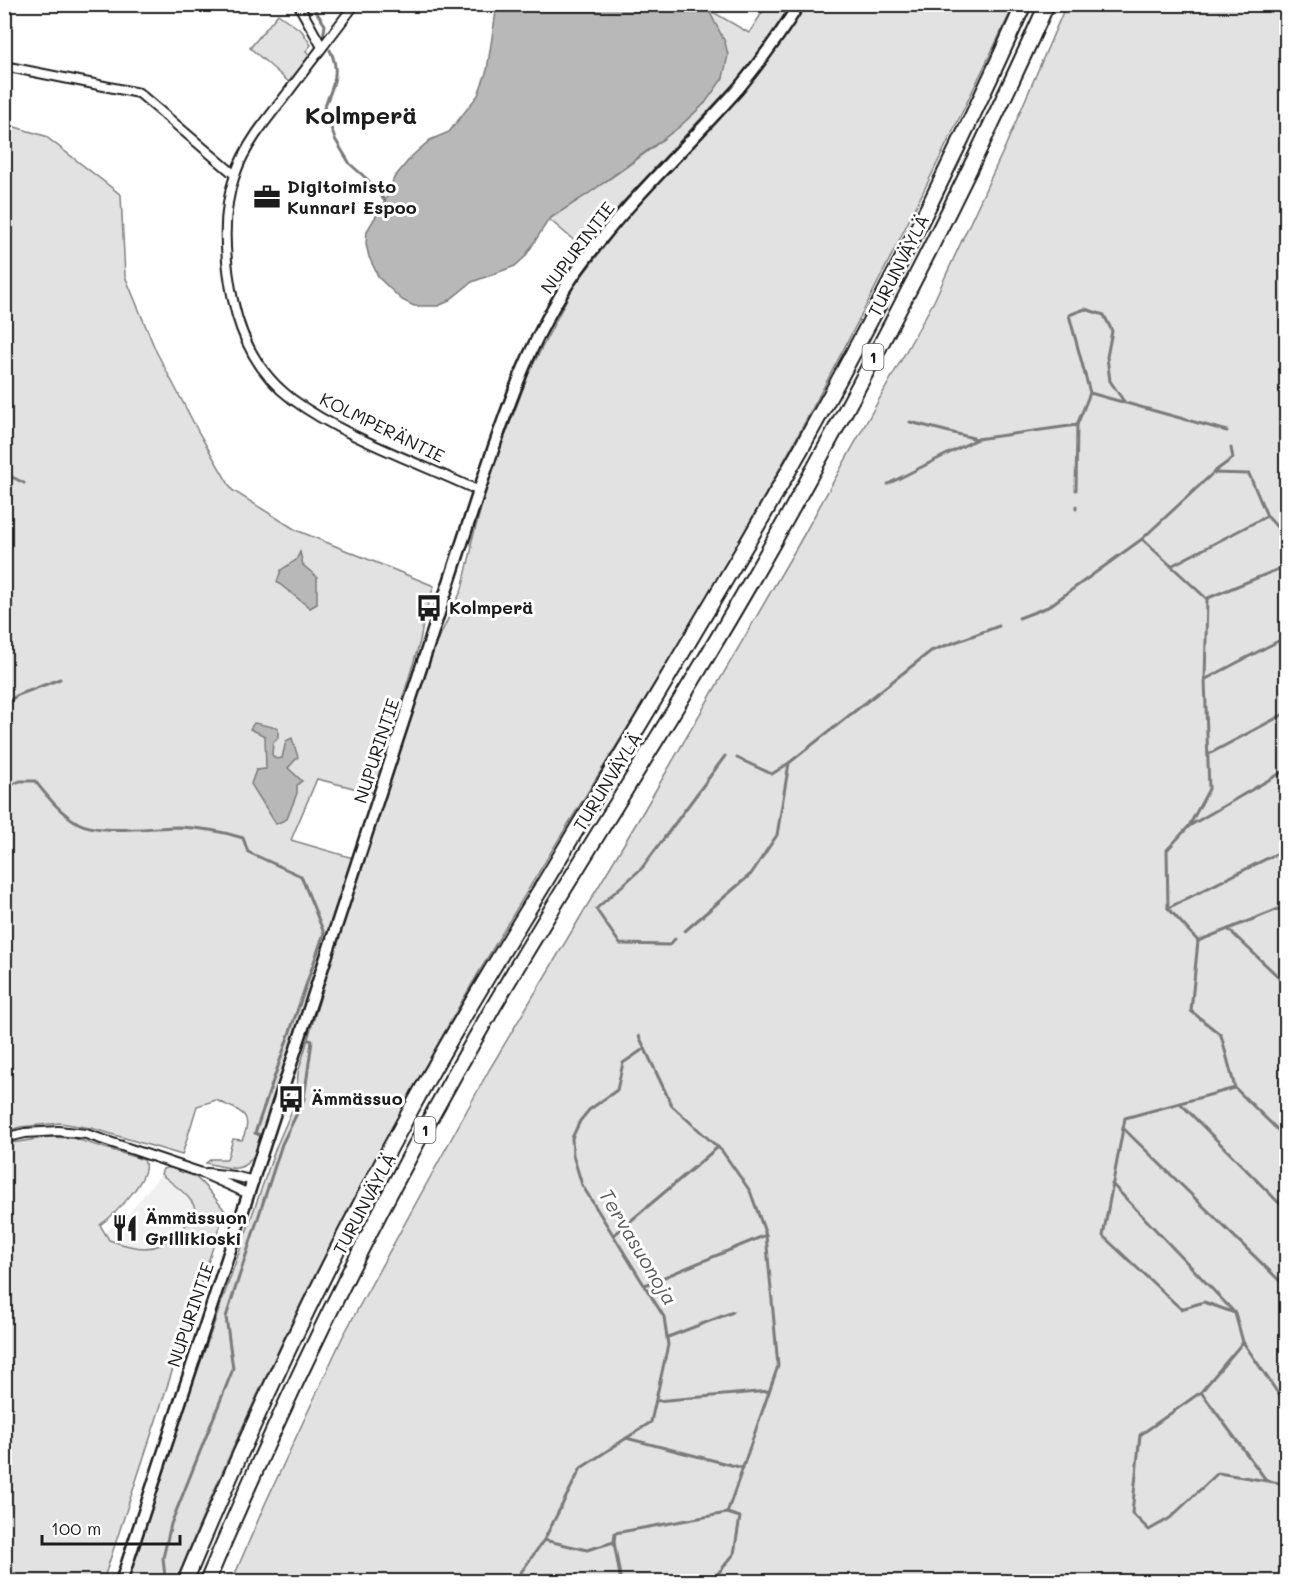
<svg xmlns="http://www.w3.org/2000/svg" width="1291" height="1586" viewBox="0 0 1291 1586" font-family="Mali,sans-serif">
<rect width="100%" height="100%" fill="#fff"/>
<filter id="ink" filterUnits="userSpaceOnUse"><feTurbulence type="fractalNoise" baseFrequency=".0167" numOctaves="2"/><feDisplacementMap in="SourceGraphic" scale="12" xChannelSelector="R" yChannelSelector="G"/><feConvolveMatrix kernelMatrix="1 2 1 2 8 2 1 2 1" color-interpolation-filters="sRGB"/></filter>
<g filter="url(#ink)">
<path fill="#f0f0f0" d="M161 1174 191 1201 196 1207V1214L176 1236 157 1247 134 1249 109 1240 106 1232 129 1213Z"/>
<g fill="#e2e2e2" stroke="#7f7f7f" stroke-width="1.5">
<path d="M767 5H791L766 42 737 80 621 204 585 250 549 219C602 185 659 147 705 103L713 20 708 9 749 33Z"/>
<path d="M805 5H1014C926 188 837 371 735 548 644 706 543 859 453 1017 349 1199 255 1388 176 1581L128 1582 195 1378 276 1147 296 1101 298 1073 336 944 432 653 462 589 472 547 471 544 490 476 529 373 572 289 620 226 752 79 787 33Z"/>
<path d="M1066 5H1286V1581H232L265 1504 343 1336 489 1070 643 812 798 545 934 301 1005 147Z"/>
<path d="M278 14 302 31 311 45 306 51 311 56 290 83 250 48Z"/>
<path d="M5 124 45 136 121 195 125 276 156 351 199 433 232 490 296 530 434 586 425 613 420 641 374 793 317 779 291 840 353 858 257 1151C242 1176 230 1168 206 1163L211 1159H227L233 1139 242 1140C256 1111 237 1111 216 1100L197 1106 182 1155 91 1128 60 1123 20 1127 5 1132Z"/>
<path d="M50 1137 73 1138 144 1160C153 1177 114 1215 100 1225L109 1240C155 1256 165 1248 196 1214 196 1198 172 1184 161 1174L163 1169C188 1159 212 1194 225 1211L103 1581H5V1144Z"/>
</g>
<g fill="#b8b8b8" stroke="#7a7a7a" stroke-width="1.5">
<path d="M497 5H708V9L725 42 728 55 723 78 705 103 678 128 588 194 549 219 525 257 515 266 472 282 447 302 438 306H414L402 300 379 278 369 257 366 244 367 231 385 201 394 178 412 156 430 140 449 132 478 95 487 70Z"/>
<path d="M300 552 303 565 317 577V604L310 608 277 582 281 570 296 560Z"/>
<path d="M254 723 278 728V738L273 743 272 755 276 759 282 758 286 741 292 738 298 757 288 768 302 781 297 785V793L287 819 276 824 251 784 256 770 266 769 265 736 250 729Z"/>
</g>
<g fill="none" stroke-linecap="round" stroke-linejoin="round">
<g stroke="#7a7a7a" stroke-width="3">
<path d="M311 4 325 25 323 38"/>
<path d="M330 50C341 72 333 86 324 108L335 139 350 164 367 179 385 201"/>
<path d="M1125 403 1110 381 1107 357 1112 331 1104 315 1085 309 1069 315 1090 393 1227 431"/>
<path d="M910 422 977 439 1077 425"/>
<path d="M1214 472 1233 458 1231 448"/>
<path d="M4 473 24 483"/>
<path d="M888 484 977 439"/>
<path d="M1076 490 1077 425 1090 393"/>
<path d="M1076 506V509"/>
<path d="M1286 537 1267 516 1249 474 1213 473 1142 539 1207 599 1205 680 1209 789 1189 826 1167 850 1168 908 1198 941 1286 906"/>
<path d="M1171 566 1267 516"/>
<path d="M1208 598 1286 566"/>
<path d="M1019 618 1048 607 1142 539"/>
<path d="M1206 679 1286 637"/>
<path d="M4 704 18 695 60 679"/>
<path d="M1209 754 1286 713"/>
<path d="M737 758 772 774 789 763"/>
<path d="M4 788 20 781H35C47 796 60 813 78 823 100 835 153 827 179 827 202 828 222 831 243 838L248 852 301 876 324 933 255 1133 260 1135"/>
<path d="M1189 826 1286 770"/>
<path d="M1168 908 1286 849"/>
<path d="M1228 929 1286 984"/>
<path d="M685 931 751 874 777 835 789 763 931 651 999 626"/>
<path d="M675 939 669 945 620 944 596 909 642 868 725 756"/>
<path d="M1198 941 1191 1011 1221 1035 1235 1088 1125 1118 1103 1236 1181 1309 1204 1302 1235 1313 1243 1342 1286 1405"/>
<path d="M639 1036 672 1106 722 1151 750 1191 766 1235 778 1366 727 1513 740 1517 734 1554 711 1582"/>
<path d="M1235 1088 1286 1138"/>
<path d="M1180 1103 1286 1210"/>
<path d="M1123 1128 1286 1287"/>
<path d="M1112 1184 1233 1311"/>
<path d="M614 1235 718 1147"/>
<path d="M645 1285 766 1235"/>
<path d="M668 1337 733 1312"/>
<path d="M1243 1342 1201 1392 1140 1435 1132 1513 1149 1530 1170 1518 1218 1473 1286 1484"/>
<path d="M1201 1392 1266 1480"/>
<path d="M656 1401 769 1391"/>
<path d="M626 1438 743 1468"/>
<path d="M544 1540 587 1550 614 1542 615 1533 727 1513"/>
<path d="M614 1542 621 1582"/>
<path d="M162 1582 165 1577 163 1558 171 1524 233 1369 226 1317 282 1144 304 1099 312 1041 309 1040"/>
<path d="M514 1582 544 1540 581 1468 651 1422 668 1345 664 1317 582 1185 573 1155 572 1138 580 1121 589 1110 617 1090 623 1063 645 1048"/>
</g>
<defs>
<g id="street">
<path d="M298 4 322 47"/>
<path d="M355 4C332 35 309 64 286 95 267 119 245 145 235 175 221 214 225 261 233 300 241 339 260 375 292 399 345 438 420 463 479 491"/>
<path d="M4 66 139 93 235 175"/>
<path d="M4 1138 25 1133 58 1131 86 1134 202 1173 249 1194"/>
<path d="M207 1173 234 1176 254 1181"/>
</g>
<path id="secondary" d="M121 1582 479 491C506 411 532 329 584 261 630 199 687 147 738 89 760 62 781 34 799 4"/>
<g id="highway">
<path d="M185 1582C253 1419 329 1258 414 1104 454 1030 498 959 542 887 611 772 681 656 749 540 850 367 942 187 1024 4"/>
<path d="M207 1582C293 1377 392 1178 505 987 593 838 689 693 774 541 872 366 965 187 1047 4"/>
</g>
</defs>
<use href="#street" stroke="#1c1c1c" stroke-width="12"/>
<use href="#secondary" stroke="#1c1c1c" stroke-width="15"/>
<use href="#highway" stroke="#1c1c1c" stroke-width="18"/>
<use href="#street" stroke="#fff" stroke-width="8"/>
<use href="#secondary" stroke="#fff" stroke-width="10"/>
<use href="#highway" stroke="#fff" stroke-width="14"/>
</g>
</g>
<defs>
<symbol id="office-bare" viewBox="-9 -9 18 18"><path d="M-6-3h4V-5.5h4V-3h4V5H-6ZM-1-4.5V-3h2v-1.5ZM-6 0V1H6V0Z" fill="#1c1c1c" stroke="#fff" stroke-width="2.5" paint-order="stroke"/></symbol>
<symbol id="bus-bare" viewBox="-9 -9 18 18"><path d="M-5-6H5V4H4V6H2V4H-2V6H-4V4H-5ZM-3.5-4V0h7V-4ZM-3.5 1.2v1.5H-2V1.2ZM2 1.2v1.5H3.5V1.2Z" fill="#1c1c1c" stroke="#fff" stroke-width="2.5" paint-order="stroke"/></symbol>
<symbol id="restaurant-bare" viewBox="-9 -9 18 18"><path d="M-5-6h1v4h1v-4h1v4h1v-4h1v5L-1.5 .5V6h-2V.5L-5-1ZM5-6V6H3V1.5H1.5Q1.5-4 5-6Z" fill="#1c1c1c" stroke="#fff" stroke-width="2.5" paint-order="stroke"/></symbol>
</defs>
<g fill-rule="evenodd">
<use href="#office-bare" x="248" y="178" width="38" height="38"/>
<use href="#bus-bare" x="410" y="589" width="38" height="38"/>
<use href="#bus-bare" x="272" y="1080" width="38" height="38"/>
<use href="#restaurant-bare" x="106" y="1209" width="38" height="38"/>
</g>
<g text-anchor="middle" stroke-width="6" stroke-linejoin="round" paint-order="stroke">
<g fill="#fff" stroke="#606060" stroke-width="1.5">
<rect x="862.5" y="344" width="21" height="26" rx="4.5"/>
<rect x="414.5" y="1117" width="21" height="26" rx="4.5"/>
</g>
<g font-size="16" font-weight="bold" fill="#1c1c1c">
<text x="873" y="363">1</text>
<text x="425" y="1136">1</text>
</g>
<g font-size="18" font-weight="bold" fill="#1c1c1c" stroke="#fff" text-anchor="start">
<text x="287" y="193">Digitoimisto<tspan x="287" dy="21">Kunnari Espoo</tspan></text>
<text x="449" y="614">Kolmperä</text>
<text x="311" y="1105">Ämmässuo</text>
<text x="145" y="1224">Ämmässuon<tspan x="145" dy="21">Grillikioski</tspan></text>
</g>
<g font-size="18" fill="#1c1c1c" stroke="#fff">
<text transform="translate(578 248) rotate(-53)" y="6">NUPURINTIE</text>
<text transform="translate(899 266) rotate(-63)" y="6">TURUNVÄYLÄ</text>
<text transform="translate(382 428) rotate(26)" y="6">KOLMPERÄNTIE</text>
<text transform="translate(377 751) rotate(-72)" y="6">NUPURINTIE</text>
<text transform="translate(608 782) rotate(-58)" y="6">TURUNVÄYLÄ</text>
<text transform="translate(365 1204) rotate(-62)" y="6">TURUNVÄYLÄ</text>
<text transform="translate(191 1315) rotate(-71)" y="6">NUPURINTIE</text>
</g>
<g font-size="20" font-style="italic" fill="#5a5a5a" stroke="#fff">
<text transform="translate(638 1247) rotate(59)" y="7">Tervasuonoja</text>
</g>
<g font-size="24" font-weight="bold" fill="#1c1c1c" stroke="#fff">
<text x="361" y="124">Kolmperä</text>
</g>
</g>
<rect width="1291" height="1586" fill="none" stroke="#fff" stroke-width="24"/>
<rect x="12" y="12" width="1267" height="1562" fill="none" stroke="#1c1c1c" stroke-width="2" filter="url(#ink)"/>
<path d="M42 1535v9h138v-9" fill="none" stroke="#1c1c1c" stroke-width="3"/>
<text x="51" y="1535" font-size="18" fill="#1c1c1c" stroke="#ffffff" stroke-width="4.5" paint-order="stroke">100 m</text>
</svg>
